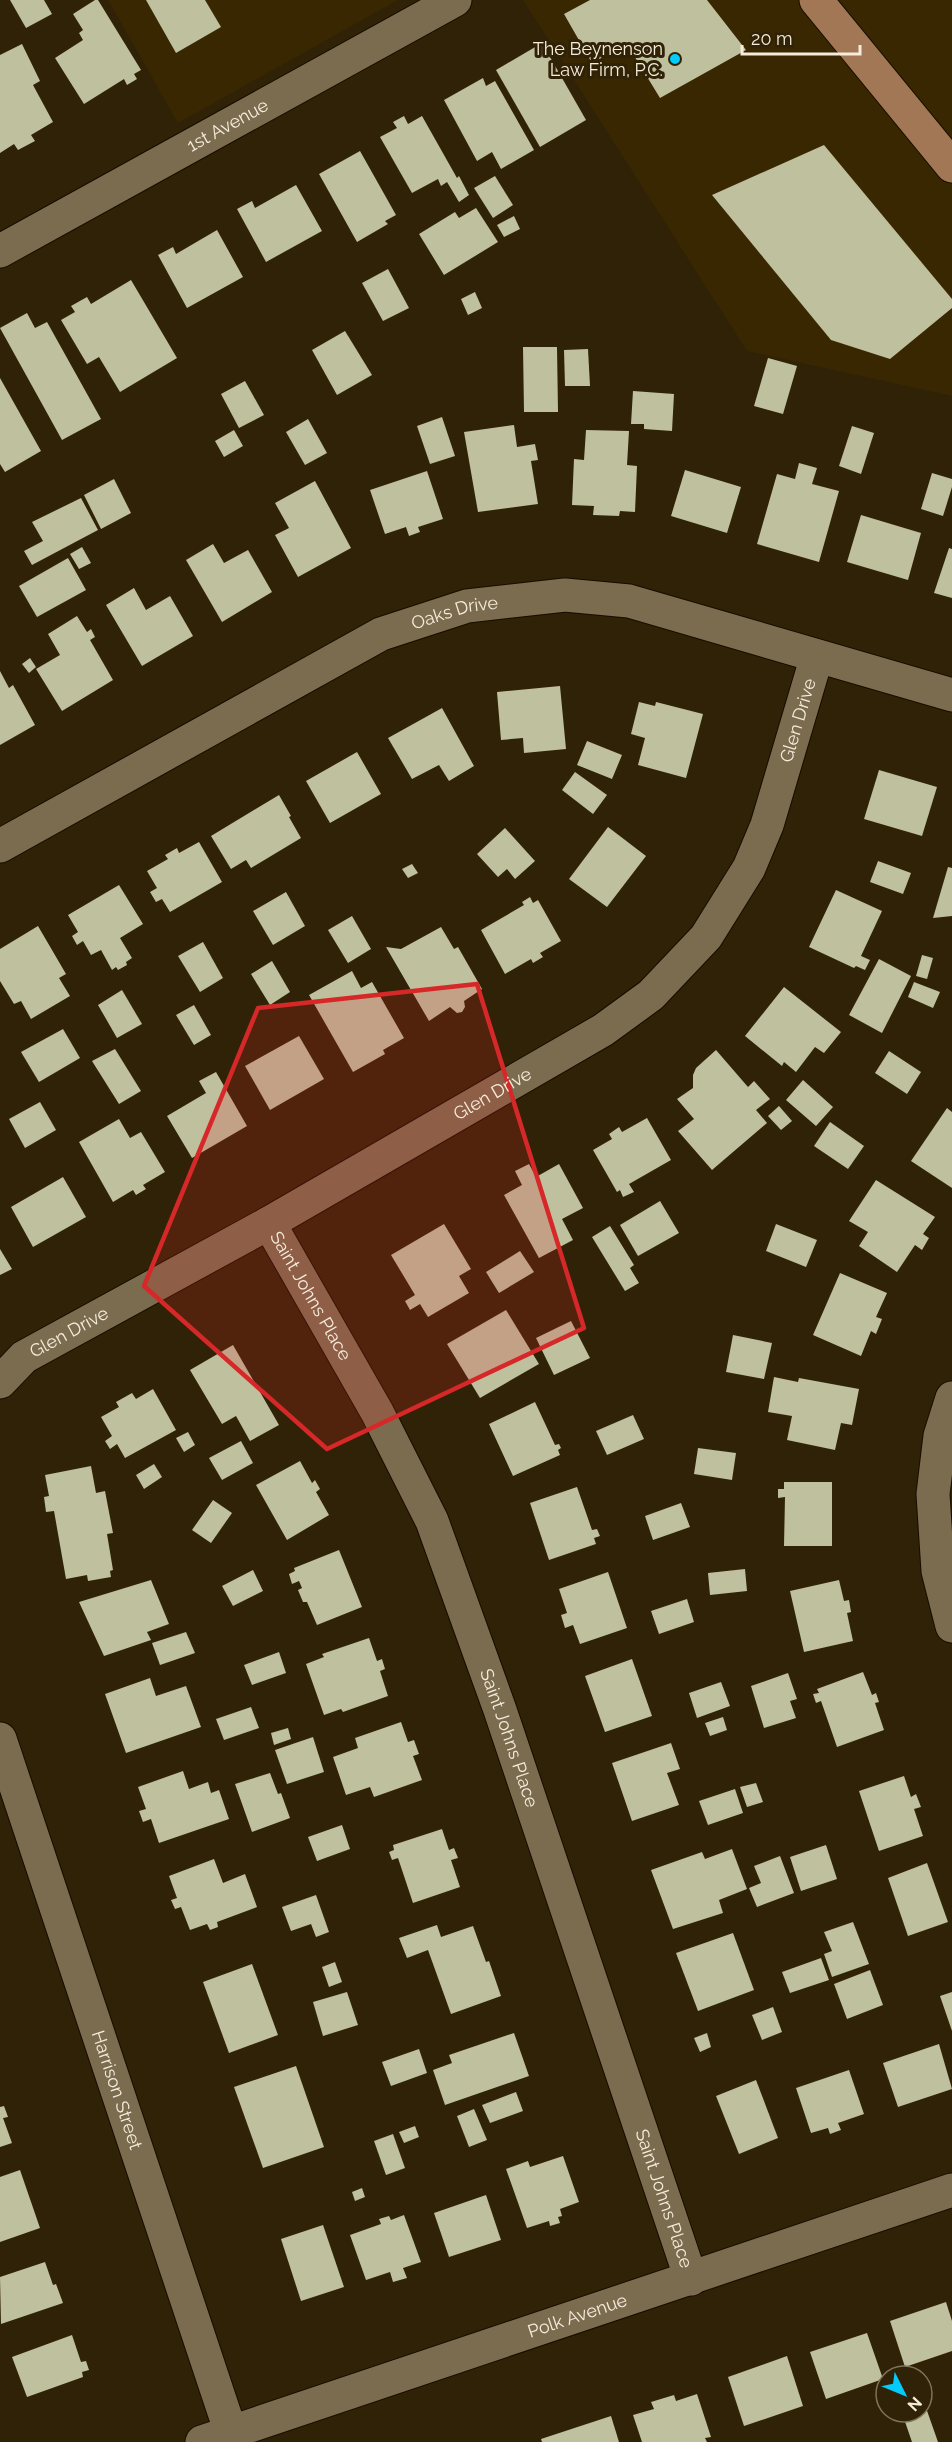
<svg xmlns="http://www.w3.org/2000/svg" width="952" height="2442" viewBox="0 0 952 2442" font-family="Raleway,sans-serif">
<rect width="100%" height="100%" fill="#302206"/>
<g fill="#392702">
<path d="M108 0H398L178 123Z"/>
<path d="M523 0H952V396L747 351Z"/>
</g>
<g fill="#bfc09e">
<path d="M10 0H44L52 14 26 28Z"/>
<path d="M95 0H98L141 70 134 74 137 79 127 85 124 79 84 104 55 58 83 40 79 33 83 30 73 14Z"/>
<path d="M146 0H205L221 27 176 53Z"/>
<path d="M590 0H707L746 50 660 98 627 44 592 63 564 14Z"/>
<path d="M542 43 586 120 540 147 496 70Z"/>
<path d="M22 44 40 81 33 85 53 122 31 135 35 141 18 150 14 144 0 153V55Z"/>
<path d="M483 78 486 86 495 81 534 150 501 169 492 152 477 161 444 100Z"/>
<path d="M404 116 408 124 422 116 457 178 459 176 469 195 459 202 447 182 441 186 438 179 412 193 380 137 397 128 393 122Z"/>
<path d="M824 145 952 299V308L890 359 831 340 712 195Z"/>
<path d="M360 151 396 215 385 221 388 224 357 242 319 174Z"/>
<path d="M495 176 513 205 493 218 474 188Z"/>
<path d="M296 185 322 231 266 262 237 209 252 201 255 208Z"/>
<path d="M476 208 498 242 444 275 419 234 455 212 459 218Z"/>
<path d="M514 216 520 229 504 237 497 225Z"/>
<path d="M217 230 243 277 187 308 158 255 173 247 176 254Z"/>
<path d="M388 269 409 308 383 321 362 283Z"/>
<path d="M131 280 177 358 120 392 99 357 87 364 61 320 75 312 71 306 87 297 91 304Z"/>
<path d="M475 292 482 308 468 315 461 299Z"/>
<path d="M27 313 35 328 47 322 101 419 62 440 0 328Z"/>
<path d="M345 331 372 375 337 395 312 350Z"/>
<path d="M523 347H557L558 412H524Z"/>
<path d="M588 349 590 386H565L564 350Z"/>
<path d="M768 358 797 366 783 414 754 406Z"/>
<path d="M0 378 41 451 5 472 0 464Z"/>
<path d="M245 381 264 415 239 428 221 394Z"/>
<path d="M633 391 674 394 672 431 644 429V424H631Z"/>
<path d="M442 417 455 456 430 464 417 426Z"/>
<path d="M308 419 327 453 305 465 286 432Z"/>
<path d="M514 425 517 447 535 444 538 460 531 461 538 504 478 512 464 432Z"/>
<path d="M852 426 874 433 861 474 839 466Z"/>
<path d="M234 430 243 446 224 457 215 441Z"/>
<path d="M586 430 629 431 627 465 637 466 635 512 620 511 619 516 593 515 594 506 572 505 574 459 584 460Z"/>
<path d="M799 463 817 468 812 484 839 491 819 562 757 544 777 474 795 479Z"/>
<path d="M685 470 741 487 727 533 671 516Z"/>
<path d="M427 471 443 519 418 527 420 532 409 536 406 527 385 534 370 490Z"/>
<path d="M932 473 952 479V487L943 516 921 509Z"/>
<path d="M114 479 131 513 101 529 84 495Z"/>
<path d="M315 481 351 548 298 577 275 535 289 528 275 503Z"/>
<path d="M81 498 98 530 32 565 24 551 43 541 32 522Z"/>
<path d="M861 515 921 533 908 580 847 562Z"/>
<path d="M213 544 224 563 248 550 272 592 222 622 186 560Z"/>
<path d="M82 547 91 563 79 569 70 554Z"/>
<path d="M949 548 952 549V598L934 593Z"/>
<path d="M68 558 86 590 37 617 19 586Z"/>
<path d="M134 588 146 610 170 596 193 636 142 666 106 605Z"/>
<path d="M77 616 87 632 91 629 95 637 90 640 113 680 62 711 36 669 60 655 48 634Z"/>
<path d="M30 658 36 667 29 673 22 664Z"/>
<path d="M0 671 9 688 13 685 35 725 0 745Z"/>
<path d="M560 686 566 749 524 753 523 738 501 740 497 692Z"/>
<path d="M639 702 655 706 656 702 703 714 686 778 638 765 645 738 631 734Z"/>
<path d="M442 708 474 766 449 781 439 765 412 779 388 738Z"/>
<path d="M587 741 622 755 612 779 577 765Z"/>
<path d="M357 752 381 794 330 823 306 781Z"/>
<path d="M879 770 937 787 922 836 864 819Z"/>
<path d="M575 772 607 795 593 814 562 790Z"/>
<path d="M279 795 291 816 289 817 301 838 251 868 246 860 231 869 211 836Z"/>
<path d="M608 827 646 856 607 907 569 879Z"/>
<path d="M505 828 535 861 515 879 507 869 498 877 477 854Z"/>
<path d="M199 842 222 882 170 912 162 899 156 902 150 892 157 888 147 871 168 859 165 855 177 848 179 853Z"/>
<path d="M878 861 911 873 903 894 870 882Z"/>
<path d="M412 864 418 873 408 878 402 869Z"/>
<path d="M948 867 952 868V916L933 918Z"/>
<path d="M119 885 143 924 120 938 132 958 126 962 127 965 118 970 116 967 112 970 101 950 91 955 83 941 77 945 72 936 78 932 68 915Z"/>
<path d="M836 890 882 911 861 956 870 960 865 970 856 966 854 968 809 947Z"/>
<path d="M286 892 305 926 273 945 253 911Z"/>
<path d="M530 897 533 903 538 900 561 941 540 953 543 957 533 963 531 959 505 974 481 930 524 905 522 902Z"/>
<path d="M352 916 371 949 348 963 328 930Z"/>
<path d="M38 926 66 974 59 978 70 996 31 1019 21 1001 14 1004 0 981V949Z"/>
<path d="M441 927 454 949 458 947 482 989 464 1001 465 1007 462 1012 457 1013 450 1007 429 1021 386 947 401 949Z"/>
<path d="M203 942 223 978 200 992 178 956Z"/>
<path d="M922 955 933 958 927 979 916 976Z"/>
<path d="M879 959 911 976 882 1033 849 1015Z"/>
<path d="M272 961 290 992 270 1005 251 974Z"/>
<path d="M352 971 361 988 372 982 404 1038 383 1050 385 1054 353 1072 309 995Z"/>
<path d="M914 982 940 992 933 1008 908 997Z"/>
<path d="M784 987 841 1032 824 1053 815 1047 796 1072 784 1062 782 1066 745 1036Z"/>
<path d="M122 990 142 1024 117 1038 98 1005Z"/>
<path d="M194 1005 211 1035 194 1045 176 1015Z"/>
<path d="M63 1029 80 1058 39 1082 21 1052Z"/>
<path d="M299 1036 324 1079 270 1110 245 1066Z"/>
<path d="M115 1049 141 1091 119 1104 92 1061Z"/>
<path d="M716 1050 748 1087 754 1081 770 1099 756 1110 767 1123 712 1170 678 1131 694 1119 677 1099 693 1088V1075L696 1068Z"/>
<path d="M889 1051 921 1072 907 1094 875 1073Z"/>
<path d="M216 1072 247 1126 192 1158 167 1116 206 1093 199 1081Z"/>
<path d="M803 1080 833 1107 816 1126 786 1100Z"/>
<path d="M40 1102 56 1130 25 1148 9 1119Z"/>
<path d="M779 1106 792 1121 781 1130 768 1116Z"/>
<path d="M947 1108 952 1112V1188L911 1161Z"/>
<path d="M647 1118 671 1160 629 1184 634 1192 623 1197 620 1190 617 1192 593 1150 612 1139 609 1134 619 1127 622 1132Z"/>
<path d="M119 1119 130 1138 141 1132 165 1172 143 1185 146 1189 136 1195 133 1190 113 1202 79 1142Z"/>
<path d="M830 1122 864 1146 848 1169 814 1146Z"/>
<path d="M529 1164 536 1177 559 1164 583 1208 562 1219 573 1240 539 1258 504 1195 522 1185 515 1171Z"/>
<path d="M63 1177 86 1217 33 1247 11 1207Z"/>
<path d="M876 1180 935 1217 923 1234 929 1238 922 1250 915 1245 897 1272 859 1246 868 1232 849 1221Z"/>
<path d="M660 1201 679 1233 638 1256 620 1225Z"/>
<path d="M444 1224 471 1269 459 1276 469 1293 428 1317 420 1304 410 1310 405 1301 415 1295 391 1255Z"/>
<path d="M776 1224 817 1240 806 1267 766 1251Z"/>
<path d="M610 1226 634 1265 630 1268 639 1283 625 1291 592 1237Z"/>
<path d="M0 1249 12 1269 0 1275Z"/>
<path d="M520 1251 534 1272 499 1293 486 1272Z"/>
<path d="M840 1273 887 1293 876 1317 882 1319 876 1334 871 1331 861 1356 813 1335Z"/>
<path d="M506 1310 539 1364 480 1398 447 1344Z"/>
<path d="M571 1321 590 1358 554 1375 536 1338Z"/>
<path d="M733 1335 772 1343 764 1379 726 1372Z"/>
<path d="M233 1345 279 1425 250 1441 236 1416 222 1424 190 1370Z"/>
<path d="M774 1377 798 1382 799 1378 859 1389 852 1425 841 1423 835 1450 787 1440 792 1416 768 1412Z"/>
<path d="M153 1389 176 1430 125 1458 117 1444 110 1449 105 1441 112 1436 101 1417 119 1407 116 1402 132 1393 136 1399Z"/>
<path d="M535 1402 555 1445 559 1444 561 1448 558 1450 560 1455 513 1476 489 1424Z"/>
<path d="M633 1415 644 1439 607 1455 596 1431Z"/>
<path d="M188 1432 195 1445 184 1452 176 1438Z"/>
<path d="M241 1441 253 1463 222 1480 209 1458Z"/>
<path d="M698 1448 736 1453 732 1480 694 1474Z"/>
<path d="M300 1461 312 1483 315 1480 320 1489 316 1492 329 1515 287 1540 256 1485Z"/>
<path d="M154 1464 162 1477 144 1489 136 1475Z"/>
<path d="M91 1466 96 1493 105 1491 113 1533 107 1534 113 1570 110 1571 111 1577 88 1581 87 1575 66 1579 54 1511 46 1512 44 1497 49 1496 45 1475Z"/>
<path d="M784 1482H832V1546H784L785 1497 778 1498V1489H784Z"/>
<path d="M577 1487 592 1530 597 1529 600 1536 594 1538 596 1544 549 1560 530 1503Z"/>
<path d="M213 1500 232 1513 211 1543 192 1530Z"/>
<path d="M681 1503 690 1527 653 1540 645 1516Z"/>
<path d="M339 1550 362 1607 317 1625 307 1602H303L298 1590 302 1588 299 1581 292 1584 289 1574 295 1571 294 1568Z"/>
<path d="M745 1569 747 1591 710 1595 708 1573Z"/>
<path d="M253 1570 263 1591 233 1606 222 1586Z"/>
<path d="M608 1572 627 1628 580 1644 573 1625 565 1628 561 1615 567 1613 559 1589Z"/>
<path d="M151 1580 169 1624 147 1632 151 1640 104 1656 79 1602Z"/>
<path d="M839 1580 844 1601 849 1600 851 1612 847 1613 853 1641 804 1652 790 1591Z"/>
<path d="M687 1599 694 1622 659 1634 651 1611Z"/>
<path d="M186 1632 195 1653 160 1665 152 1643Z"/>
<path d="M369 1638 377 1661 382 1659 385 1669 380 1671 388 1696 343 1712 341 1709 324 1715 306 1664 324 1657 322 1654Z"/>
<path d="M279 1652 286 1673 252 1685 244 1665Z"/>
<path d="M632 1659 652 1716 605 1732 585 1676Z"/>
<path d="M863 1672 872 1695 876 1693 879 1702 875 1703 884 1730 837 1747 821 1701 816 1703 813 1694 819 1693 817 1689Z"/>
<path d="M788 1673 797 1699 790 1701 796 1718 764 1728 751 1686Z"/>
<path d="M150 1678 156 1696 186 1686 201 1727 126 1753 105 1694Z"/>
<path d="M721 1682 730 1706 697 1718 689 1693Z"/>
<path d="M251 1707 259 1728 224 1740 216 1719Z"/>
<path d="M723 1717 727 1730 710 1736 705 1723Z"/>
<path d="M401 1722 408 1742 414 1740 419 1754 413 1756 422 1780 374 1797 370 1787 346 1795 333 1757 358 1748 355 1738Z"/>
<path d="M288 1728 291 1739 274 1745 271 1733Z"/>
<path d="M313 1737 324 1772 287 1784 275 1750Z"/>
<path d="M671 1743 680 1769 667 1773 679 1805 632 1821 612 1763Z"/>
<path d="M183 1771 189 1789 208 1782 211 1793 219 1790 229 1819 159 1843 151 1819 143 1822 139 1811 146 1809 138 1787Z"/>
<path d="M270 1773 278 1794 281 1793 290 1818 252 1832 235 1784Z"/>
<path d="M904 1776 911 1797 916 1794 921 1807 914 1809 923 1836 879 1851 859 1791Z"/>
<path d="M756 1783 763 1802 747 1807 740 1787Z"/>
<path d="M735 1789 743 1813 708 1825 699 1801Z"/>
<path d="M342 1825 350 1849 317 1861 308 1837Z"/>
<path d="M442 1829 449 1850 454 1848 458 1858 451 1860 460 1887 413 1903 398 1858 392 1860 389 1852 394 1850 393 1845Z"/>
<path d="M826 1845 837 1879 801 1891 790 1857Z"/>
<path d="M732 1849 747 1889 719 1900 723 1913 673 1929 651 1870 702 1852 705 1859Z"/>
<path d="M780 1856 794 1893 757 1907 749 1888 761 1883 754 1866Z"/>
<path d="M214 1859 223 1883 245 1874 257 1907 217 1922 218 1927 210 1930 207 1924 190 1930 181 1907 175 1909 171 1900 177 1898 169 1876Z"/>
<path d="M927 1863 948 1922 908 1936 888 1878Z"/>
<path d="M316 1895 329 1932 316 1937 311 1924 291 1931 282 1907Z"/>
<path d="M853 1922 869 1964 832 1977 824 1954 832 1951 824 1932Z"/>
<path d="M437 1925 441 1937 473 1926 486 1962 489 1961 501 1996 451 2014 428 1950 407 1958 399 1938Z"/>
<path d="M733 1933 754 1990 698 2011 676 1953Z"/>
<path d="M821 1958 829 1980 790 1993 782 1972Z"/>
<path d="M335 1962 342 1982 329 1987 322 1967Z"/>
<path d="M252 1964 278 2035 229 2053 203 1982Z"/>
<path d="M870 1970 883 2005 847 2019 834 1984Z"/>
<path d="M347 1992 358 2025 323 2036 313 2002Z"/>
<path d="M952 1992V2031L940 1996Z"/>
<path d="M773 2007 782 2032 762 2040 752 2015Z"/>
<path d="M514 2033 529 2076 445 2105 433 2070 452 2063 449 2055Z"/>
<path d="M707 2033 711 2047 700 2052 694 2038Z"/>
<path d="M939 2044 952 2089 898 2107 883 2063Z"/>
<path d="M419 2049 427 2073 391 2086 382 2062Z"/>
<path d="M296 2066 324 2147 263 2168 234 2087Z"/>
<path d="M849 2070 864 2114 838 2123 841 2130 830 2134 828 2128 811 2133 796 2088Z"/>
<path d="M756 2080 778 2138 739 2154 716 2096Z"/>
<path d="M516 2092 523 2111 490 2123 482 2105Z"/>
<path d="M4 2106 8 2117 3 2118 12 2143 0 2147V2107Z"/>
<path d="M474 2109 487 2140 469 2147 457 2116Z"/>
<path d="M415 2126 419 2137 404 2143 399 2132Z"/>
<path d="M393 2134 405 2168 386 2175 374 2141Z"/>
<path d="M563 2156 579 2202 560 2209 562 2216 558 2217 560 2223 550 2226 549 2221 527 2228 506 2169 528 2161 530 2167Z"/>
<path d="M20 2170 40 2228 0 2242V2177Z"/>
<path d="M362 2188 365 2197 355 2201 352 2192Z"/>
<path d="M486 2195 501 2240 449 2257 434 2213Z"/>
<path d="M404 2215 421 2262 403 2268 407 2278 393 2282 390 2272 366 2280 350 2235 381 2224 379 2219 389 2216 391 2220Z"/>
<path d="M323 2225 344 2287 301 2301 281 2239Z"/>
<path d="M45 2262 53 2285 56 2284 63 2303 1 2324 0 2277Z"/>
<path d="M946 2302 952 2321V2351L905 2367 890 2321Z"/>
<path d="M867 2333 883 2379 826 2399 810 2352Z"/>
<path d="M72 2335 81 2362 86 2361 89 2370 82 2372 83 2377 27 2397 12 2357Z"/>
<path d="M787 2356 803 2406 744 2426 728 2377Z"/>
<path d="M697 2394 711 2437 705 2438 707 2442H642L633 2415 654 2409 651 2402 674 2395 676 2401Z"/>
<path d="M925 2405 938 2442H912L902 2413 922 2412V2406Z"/>
<path d="M611 2416 619 2442H542L541 2439Z"/>
</g>
<g fill="none" stroke-linecap="round" stroke-linejoin="round">
<defs>
<g id="minor">
<path id="s1" d="M0 251 455 0"/>
<path id="s2" d="M0 846 381 634 467 606 565 595 629 601 952 695"/>
<path id="s3" d="M269 1223 377 1412 432 1521 500 1710 691 2279"/>
<path id="s4" d="M0 1382 24 1357 269 1223 603 1030 651 995 706 937 749 868 767 825 817 656"/>
<path d="M952 1398 940 1436 933 1494 938 1571 952 1626"/>
<path id="s5" d="M0 1739 234 2442"/>
<path id="s6" d="M202 2442 952 2190"/>
</g>
<path id="major" d="M816 0 952 166"/>
</defs>
<use href="#minor" stroke="#160c00" stroke-width="35"/>
<use href="#major" stroke="#160c00" stroke-width="35"/>
<use href="#minor" stroke="#7c6c4f" stroke-width="33"/>
<use href="#major" stroke="#a17755" stroke-width="33"/>
</g>
<path fill="#d62828" fill-opacity="0.2" stroke="#d62828" stroke-width="4.5" stroke-linejoin="round" d="M477 984 584 1328 327 1449 144 1286 258 1008Z"/>
<circle fill="#04cbf9" stroke="#302206" stroke-width="2" cx="675" cy="59" r="6"/>
<g text-anchor="middle" stroke-width="6" stroke-linejoin="round" paint-order="stroke">
<g font-size="18" fill="#f6ecdc" stroke="#302206" text-anchor="end">
<text x="663" y="55">The Beynenson<tspan x="663" dy="21">Law Firm, P.C.</tspan></text>
</g>
<g font-size="18" fill="#f6ecdc" stroke="#302206">
<text dy="6" stroke="none"><textPath href="#s1" startOffset="260">1st Avenue</textPath></text>
<text dy="6" stroke="none"><textPath href="#s2" startOffset="513">Oaks Drive</textPath></text>
<text dy="6" stroke="none"><textPath href="#s4" startOffset="1076">Glen Drive</textPath></text>
<text dy="6" stroke="none"><textPath href="#s4" startOffset="572">Glen Drive</textPath></text>
<text dy="6" stroke="none"><textPath href="#s3" startOffset="84">Saint Johns Place</textPath></text>
<text dy="6" stroke="none"><textPath href="#s4" startOffset="86">Glen Drive</textPath></text>
<text dy="6" stroke="none"><textPath href="#s3" startOffset="570">Saint Johns Place</textPath></text>
<text dy="6" stroke="none"><textPath href="#s5" startOffset="370">Harrison Street</textPath></text>
<text dy="6" stroke="none"><textPath href="#s3" startOffset="1056">Saint Johns Place</textPath></text>
<text dy="6" stroke="none"><textPath href="#s6" startOffset="396">Polk Avenue</textPath></text>
</g>
</g>
<g transform="translate(904 2394) rotate(133)"><circle r="28" fill="#302206" stroke="#7f735c" stroke-width="1.5"/>
<path d="M0-4.5L10 22L0 15L-10 22Z" fill="#04cbf9"/>
<text y="-9" font-size="16" font-weight="bold" text-anchor="middle" fill="#f6ecdc">N</text>
</g>
<path d="M742 45v9h118v-9" fill="none" stroke="#f6ecdc" stroke-width="3"/>
<text x="751" y="45" font-size="18" fill="#f6ecdc" stroke="#302206" stroke-width="4.5" paint-order="stroke">20 m</text>
</svg>
